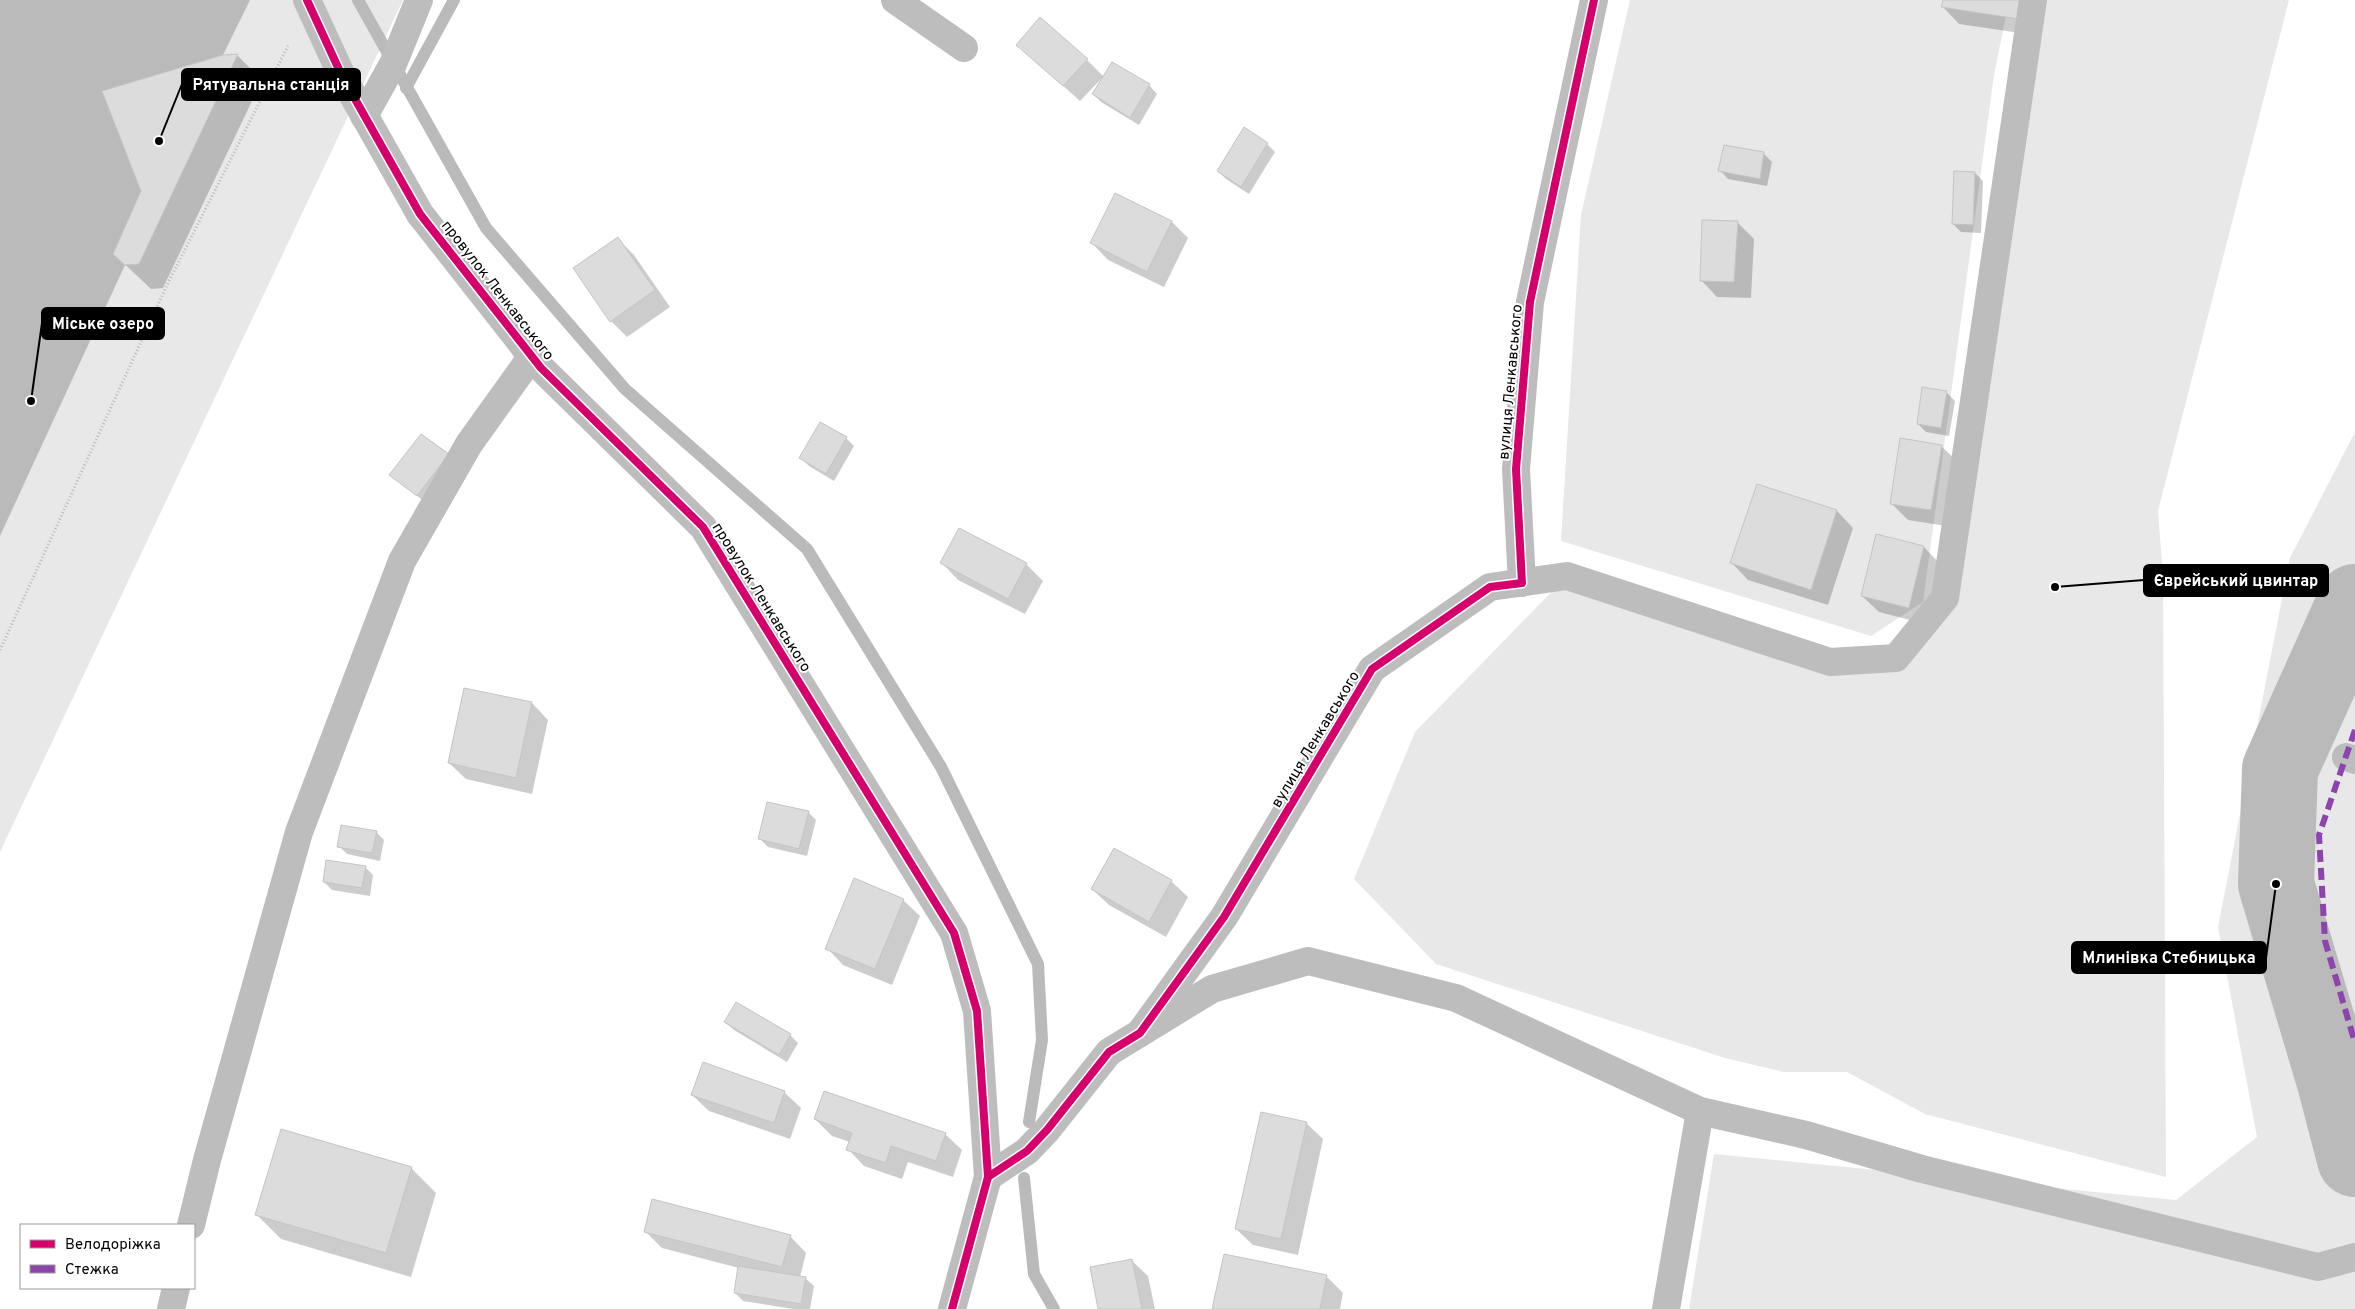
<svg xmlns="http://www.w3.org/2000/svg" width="2355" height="1309" viewBox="0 0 2355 1309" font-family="Overpass,sans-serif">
<rect width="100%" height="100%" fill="#fff"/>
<g fill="#e8e8e8">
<path d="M0 0H403L0 852Z"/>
<path d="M1630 0H2009L1994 75 1923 602 1871 636 1561 541 1581 215Z"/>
<path d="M2033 0H2289L2158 511 2163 576 2166 1177 1925 1114 1847 1072H1784L1725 1058 1436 964 1354 879 1415 732 1567 576 1830 662 1896 658 1945 598Z"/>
<path d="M2355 432V1309H1689L1714 1154 2176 1200 2257 1137 2218 927 2290 558Z"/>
</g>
<path fill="#bababa" d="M0 0H250L223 55 102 91 141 191 113 254 125 265 0 536Z"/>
<g fill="#0003">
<path d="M1944 0H2044L2041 36 1959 24 1943 7Z"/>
<path d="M1018 45 1087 60 1104 77 1112 63 1149 85 1157 94 1139 125 1101 102 1093 94 1102 78 1080 101Z"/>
<path d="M224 56H238L262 80 163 288 151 289 114 254Z"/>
<path d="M1267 144 1275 152 1249 194 1226 179 1218 171Z"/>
<path d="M1764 154 1772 162 1767 186 1728 179 1720 170Z"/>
<path d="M1975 173 1983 181 1981 233 1961 232 1953 224Z"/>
<path d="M1116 194 1172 222 1188 238 1164 287 1108 260 1092 243Z"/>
<path d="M1737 222 1754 239 1751 298 1717 297 1701 280Z"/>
<path d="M618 239 634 255 670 307 627 337 611 321Z"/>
<path d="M1946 392 1955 401 1949 436 1926 432 1918 424Z"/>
<path d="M846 438 854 446 834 481 809 466 801 458Z"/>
<path d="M1941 446 1958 462 1947 526 1908 520 1891 503Z"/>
<path d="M448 455 426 503 391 475Z"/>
<path d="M1757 485 1837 511 1853 528 1828 605 1748 580 1732 563Z"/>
<path d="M1924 547 1940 564 1925 624 1879 612 1862 596Z"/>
<path d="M942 563 1026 564 1043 581 1025 614 958 580Z"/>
<path d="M532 703 548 720 532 794 466 779 449 763Z"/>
<path d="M808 812 816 820 807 856 768 847 760 839Z"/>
<path d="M376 832 384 840 380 861 347 854 339 846Z"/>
<path d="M365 867 373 875 370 896 332 890 324 882Z"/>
<path d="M1171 881 1188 897 1166 937 1109 905 1092 889Z"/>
<path d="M903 900 920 916 892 985 843 965 827 948Z"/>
<path d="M725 1022 790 1035 798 1043 787 1062 734 1030Z"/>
<path d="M784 1092 801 1108 790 1139 709 1111 692 1095Z"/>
<path d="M815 1119 945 1134 962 1150 953 1177 908 1162 902 1179 864 1166 848 1149 850 1142 832 1136Z"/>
<path d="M1306 1123 1323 1139 1298 1255 1253 1245 1236 1229Z"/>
<path d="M411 1168 436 1193 411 1277 281 1239 257 1215Z"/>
<path d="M645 1231 790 1236 806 1253 800 1277 805 1278 814 1286 810 1309H793L743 1301 735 1293 739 1268 662 1248Z"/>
<path d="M1131 1260 1148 1276 1155 1309H1099Z"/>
<path d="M1326 1276 1343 1293 1340 1309H1214Z"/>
</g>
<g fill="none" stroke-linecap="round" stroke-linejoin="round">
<g stroke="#bababa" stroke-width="12">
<path d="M358 0 486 228 625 389 807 549 941 767 1038 964 1042 1040 1029 1122"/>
<path d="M406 88 454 0"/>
<path d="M1024 1178 1034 1274 1054 1309"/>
</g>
<path stroke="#bababa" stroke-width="76" d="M2355 602 2280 769 2276 884 2335 1082 2355 1159"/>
</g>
<g fill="#dcdcdc" stroke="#c4c4c4">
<path d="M1943 0H2028L2025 20 1941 7Z"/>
<path d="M1040 17 1088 59 1063 86 1016 45Z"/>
<path d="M238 54 139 264 125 265 113 254 141 191 102 91 223 55Z"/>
<path d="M1112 62 1150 84 1130 118 1092 94Z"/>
<path d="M1244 127 1268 143 1241 187 1217 171Z"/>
<path d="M1724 145 1764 152 1760 179 1718 171Z"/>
<path d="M1954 171 1975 172 1973 225 1952 224Z"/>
<path d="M1115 193 1172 221 1147 272 1090 243Z"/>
<path d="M1702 220 1738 221 1734 282 1700 281Z"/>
<path d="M618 237 655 290 610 322 573 268Z"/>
<path d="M1922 387 1947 391 1941 428 1917 424Z"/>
<path d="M820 422 847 437 826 474 799 458Z"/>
<path d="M421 434 449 454 417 496 389 475Z"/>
<path d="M1900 438 1942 445 1931 510 1890 504Z"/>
<path d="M1757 484 1837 510 1811 590 1730 563Z"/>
<path d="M959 528 1027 563 1008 599 940 563Z"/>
<path d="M1876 534 1924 546 1909 608 1861 596Z"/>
<path d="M464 688 532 702 516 778 448 763Z"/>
<path d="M767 802 809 811 799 849 758 839Z"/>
<path d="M341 825 377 831 372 853 337 847Z"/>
<path d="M1114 848 1172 880 1149 922 1091 889Z"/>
<path d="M326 860 366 866 362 888 323 882Z"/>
<path d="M854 878 904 899 875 969 825 949Z"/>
<path d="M736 1002 791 1034 779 1055 724 1022Z"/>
<path d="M703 1062 785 1091 774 1123 691 1095Z"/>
<path d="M824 1091 946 1133 936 1161 891 1146 886 1163 846 1150 852 1133 814 1119Z"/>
<path d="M1261 1112 1307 1122 1281 1239 1235 1229Z"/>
<path d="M281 1129 412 1167 386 1253 255 1215Z"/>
<path d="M652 1199 791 1235 782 1267 644 1232Z"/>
<path d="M1224 1254 1327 1275 1320 1309H1212Z"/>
<path d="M1132 1259 1142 1309H1098L1090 1267Z"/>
<path d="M738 1266 806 1277 801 1304 734 1293Z"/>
</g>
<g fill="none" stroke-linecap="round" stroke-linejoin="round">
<path stroke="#b8b8b8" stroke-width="3" stroke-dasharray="1 2.5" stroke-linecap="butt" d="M0 650 167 285 288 46"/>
<g stroke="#bdbdbd" stroke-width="28">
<path d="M307 0 342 76 420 214 541 368 703 527 954 933 977 1011 988 1177 952 1309"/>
<path d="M895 0 964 48"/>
<path d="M364 116 393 64 419 0"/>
<path d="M1522 583 1516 469 1530 302 1594 0"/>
<path d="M2346 757 2355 760"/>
<path d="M1140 1033 1224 917 1372 669 1490 587 1567 576 1830 662 1896 658 1945 598 2033 0"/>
<path d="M988 1177 1027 1151 1047 1130 1109 1052 1212 989 1308 961 1456 998 1700 1111 1806 1135 1922 1169 2318 1267 2355 1257"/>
<path d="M191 1225 207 1160 299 832 402 561 469 444 532 356"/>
<path d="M171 1309 176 1288"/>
<path d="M1666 1309 1700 1111"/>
</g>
<path stroke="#8e44ad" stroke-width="6" stroke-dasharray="12 6" stroke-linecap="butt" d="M2355 730 2319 835 2325 941 2355 1043"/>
<defs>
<g id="cycleway">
<path d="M307 0 342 76 420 214 541 368 703 527 954 933 977 1011 988 1177 952 1309"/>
<path d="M988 1177 1027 1151 1047 1130 1109 1052 1140 1033 1224 917 1372 669 1490 587 1522 583 1516 469 1530 302 1594 0"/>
</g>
</defs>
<use href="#cycleway" stroke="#fff" stroke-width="11"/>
<use href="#cycleway" stroke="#d6006c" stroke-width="8"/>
</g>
<g text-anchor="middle" stroke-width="4" stroke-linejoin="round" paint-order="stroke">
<g font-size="15" fill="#000" stroke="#fff">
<text transform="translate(498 290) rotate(52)" y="5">провулок Ленкавського</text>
<text transform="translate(1510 382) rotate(-85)" y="5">вулиця Ленкавського</text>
<text transform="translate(762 597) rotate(58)" y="5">провулок Ленкавського</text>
<text transform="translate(1315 739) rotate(-59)" y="5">вулиця Ленкавського</text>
</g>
</g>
<path fill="none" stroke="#000" stroke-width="2" d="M159 141L182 84M31 401L42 323M2055 587L2144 580M2276 884L2266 958"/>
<g fill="#000" stroke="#fff" stroke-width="2">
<circle cx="159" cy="141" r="5"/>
<circle cx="31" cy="401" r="5"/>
<circle cx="2055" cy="587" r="5"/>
<circle cx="2276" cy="884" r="5"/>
</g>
<g fill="#000" stroke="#000" stroke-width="2">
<rect x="182" y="69" width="178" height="31" rx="5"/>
<rect x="42" y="308" width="122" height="31" rx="5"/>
<rect x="2144" y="565" width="184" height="31" rx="5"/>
<rect x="2072" y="942" width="194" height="31" rx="5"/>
</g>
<g font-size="16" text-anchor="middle" font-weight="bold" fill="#fff">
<text x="271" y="90">Рятувальна станція</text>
<text x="103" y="329">Міське озеро</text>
<text x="2236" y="586">Єврейський цвинтар</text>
<text x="2169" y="963">Млинівка Стебницька</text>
</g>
<rect x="20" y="1224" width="175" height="65" fill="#ffffff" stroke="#999999"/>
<rect x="30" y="1240" width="25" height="8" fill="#d6006c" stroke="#999999"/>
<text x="65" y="1249" font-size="15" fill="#000000">Велодоріжка</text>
<rect x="30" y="1265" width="25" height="8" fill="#8e44ad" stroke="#999999"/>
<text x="65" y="1274" font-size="15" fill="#000000">Стежка</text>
</svg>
